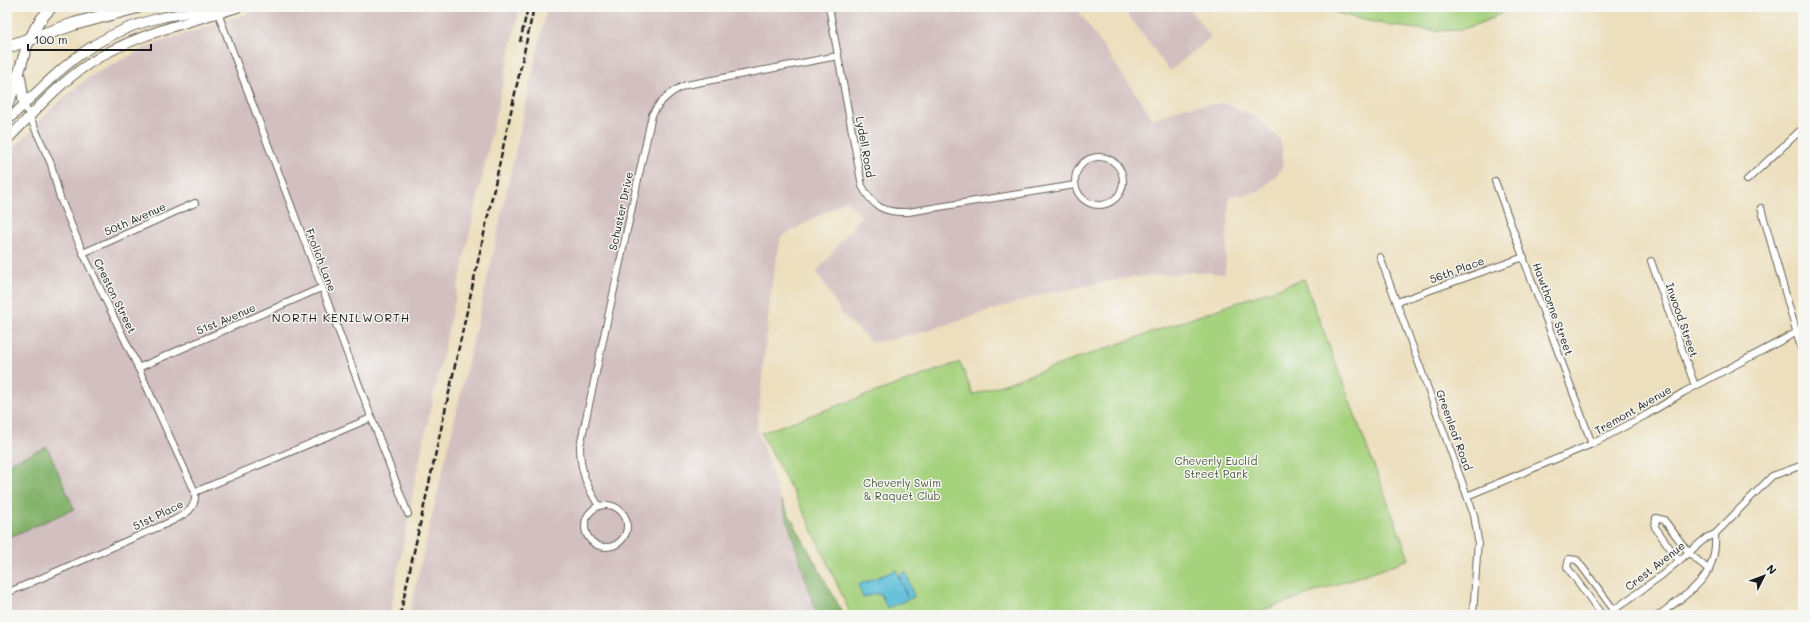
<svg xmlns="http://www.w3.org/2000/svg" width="1810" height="622" viewBox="0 0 1810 622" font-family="Mali,sans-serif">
<rect width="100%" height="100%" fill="#f6f6f2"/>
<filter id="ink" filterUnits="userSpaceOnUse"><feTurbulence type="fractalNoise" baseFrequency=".025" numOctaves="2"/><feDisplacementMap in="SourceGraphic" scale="8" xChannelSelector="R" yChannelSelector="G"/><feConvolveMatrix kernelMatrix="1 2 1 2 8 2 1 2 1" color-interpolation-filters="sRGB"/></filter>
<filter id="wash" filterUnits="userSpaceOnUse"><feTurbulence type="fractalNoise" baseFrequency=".012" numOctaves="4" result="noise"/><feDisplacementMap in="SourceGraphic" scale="16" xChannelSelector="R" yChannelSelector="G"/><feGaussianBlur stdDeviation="0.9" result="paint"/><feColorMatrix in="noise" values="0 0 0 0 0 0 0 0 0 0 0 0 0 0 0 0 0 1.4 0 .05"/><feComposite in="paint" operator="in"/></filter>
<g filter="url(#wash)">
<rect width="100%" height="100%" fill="#ecdfbd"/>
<g fill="#d2bfc0">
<path d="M280 7H521L516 24 416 476 390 615H7V538L74 509 47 447 7 464V156L53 107 89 77 151 45 259 10Z"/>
<path d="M547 7H1076L1153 119 1184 107 1223 103 1257 117 1281 141 1283 168 1259 192 1229 196 1225 274 1195 272 1127 278 1043 294 926 331 872 343 842 314 817 272 861 216 846 200 781 237 772 282 757 428 817 615H409L486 285Z"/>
<path d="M1122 7H1188L1211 37 1170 71Z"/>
</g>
<g fill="#a6d17d" stroke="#61764c">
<path d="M1321 7H1513C1502 14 1470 29 1457 30 1422 33 1353 21 1321 7Z"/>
<path d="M1304 279 1409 559 1249 615H851L807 518 761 433 960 362 973 395Z"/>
</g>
<g fill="#84b36c" stroke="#506844">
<path d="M47 447 74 509 7 538V464Z"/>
<path d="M781 500 840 608 844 615H817Z"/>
</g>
<path fill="#5abcd8" stroke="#3b6c7a" d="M896 570 907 597 899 575 906 572 914 597 887 608 881 594 877 595 876 593 863 598 858 585Z"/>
</g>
<g filter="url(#ink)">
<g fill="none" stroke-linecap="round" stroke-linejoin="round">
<defs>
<g id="street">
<path d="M829 7 862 186C873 207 884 213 908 212L1075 185"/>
<path d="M218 13 408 514"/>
<circle cx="1099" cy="181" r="24"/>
<path d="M1747 180 1803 128"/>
<path d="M1495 181 1592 444"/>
<path d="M1761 208 1803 355"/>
<path d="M83 253 195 203"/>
<path d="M1380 257 1474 515 1478 540 1473 615"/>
<path d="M1651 261 1695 386"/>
<path d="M1397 302 1524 257"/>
<path d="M138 368 321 288"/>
<path d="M195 492 371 418"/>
<path d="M1467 496 1592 444 1646 415 1684 392 1803 329"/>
<circle cx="606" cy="526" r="21"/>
<path d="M599 506C586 486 580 469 580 446L652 115C660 100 671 91 686 85L838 56"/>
<path d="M1679 561 1655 527 1656 518 1664 520 1689 553 1709 570"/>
<path d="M7 593 170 522C184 515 197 510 195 492L136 363 83 253 60 198 51 164 24 104"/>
<path d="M1602 615 1567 567 1569 559 1577 560 1614 610"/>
<path d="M1607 615 1662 575 1706 538 1715 534 1772 476 1803 465"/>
<path d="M1659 615C1690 591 1718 578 1715 534"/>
</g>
<g id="secondary">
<path d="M7 121C58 72 91 33 164 17 180 14 196 10 212 12"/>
<path d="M7 140C33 113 58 84 90 63 128 38 174 26 218 13"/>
</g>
<g id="primary">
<path d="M218 13 237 7"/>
<path d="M20 77 24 104"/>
<path d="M7 106C24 71 21 36 52 7"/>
</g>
<path id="highway" d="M7 47 74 24 137 7"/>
</defs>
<use href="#street" stroke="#656054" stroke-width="8"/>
<use href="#secondary" stroke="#656054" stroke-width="11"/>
<use href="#primary" stroke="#656054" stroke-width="12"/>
<use href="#highway" stroke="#656054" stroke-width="14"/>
<use href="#street" stroke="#fff" stroke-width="6"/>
<use href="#secondary" stroke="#fff" stroke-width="9"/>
<use href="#primary" stroke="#fff" stroke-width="10"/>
<use href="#highway" stroke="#fff" stroke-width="12"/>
<g stroke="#1c1c1c" stroke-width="2.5" stroke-dasharray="6 3" stroke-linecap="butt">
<path d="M520 42 528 7"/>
<path d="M400 615 534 7"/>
</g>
</g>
</g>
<g text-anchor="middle" stroke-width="3" stroke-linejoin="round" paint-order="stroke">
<g font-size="11" fill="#1c1c1c" stroke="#f6f6f2">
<text transform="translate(865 147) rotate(80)" y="4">Lydell Road</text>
<text transform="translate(621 211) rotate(-78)" y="4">Schuster Drive</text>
<text transform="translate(135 219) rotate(-24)" y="4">50th Avenue</text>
<text transform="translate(321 260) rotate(69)" y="4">Frolich Lane</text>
<text transform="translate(1457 270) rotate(-20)" y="4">56th Place</text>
<text transform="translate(115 296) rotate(64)" y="4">Creston Street</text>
<text transform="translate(1553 309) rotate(70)" y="4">Hawthorne Street</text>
<text transform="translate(226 319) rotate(-23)" y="4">51st Avenue</text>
<text transform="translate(1682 320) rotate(71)" y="4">Inwood Street</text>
<text transform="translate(1633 410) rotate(-30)" y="4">Tremont Avenue</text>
<text transform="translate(1454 430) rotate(70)" y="4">Greenleaf Road</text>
<text transform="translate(158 515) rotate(-26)" y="4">51st Place</text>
<text transform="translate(1655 566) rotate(-38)" y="4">Crest Avenue</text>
</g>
<g font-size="11" fill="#4c5b3e" stroke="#f6f6f2">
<text x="1216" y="465">Cheverly Euclid<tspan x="1216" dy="13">Street Park</tspan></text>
<text x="902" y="487">Cheverly Swim<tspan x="902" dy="13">&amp; Raquet Club</tspan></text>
</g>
<g font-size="12" letter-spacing="1" fill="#1c1c1c" stroke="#f6f6f2">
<text x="341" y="322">NORTH KENILWORTH</text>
</g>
</g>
<rect width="1810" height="622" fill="none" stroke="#f6f6f2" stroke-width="24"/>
<g transform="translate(1764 576) rotate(48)" stroke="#f6f6f2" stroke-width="3" paint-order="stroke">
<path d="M0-3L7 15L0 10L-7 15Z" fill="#1c1c1c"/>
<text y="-6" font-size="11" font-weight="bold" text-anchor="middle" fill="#1c1c1c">N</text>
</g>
<path d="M28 44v6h123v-6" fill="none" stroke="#1c1c1c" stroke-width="2"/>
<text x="34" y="44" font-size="12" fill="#1c1c1c" stroke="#f6f6f2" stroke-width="3" paint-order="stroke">100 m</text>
</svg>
